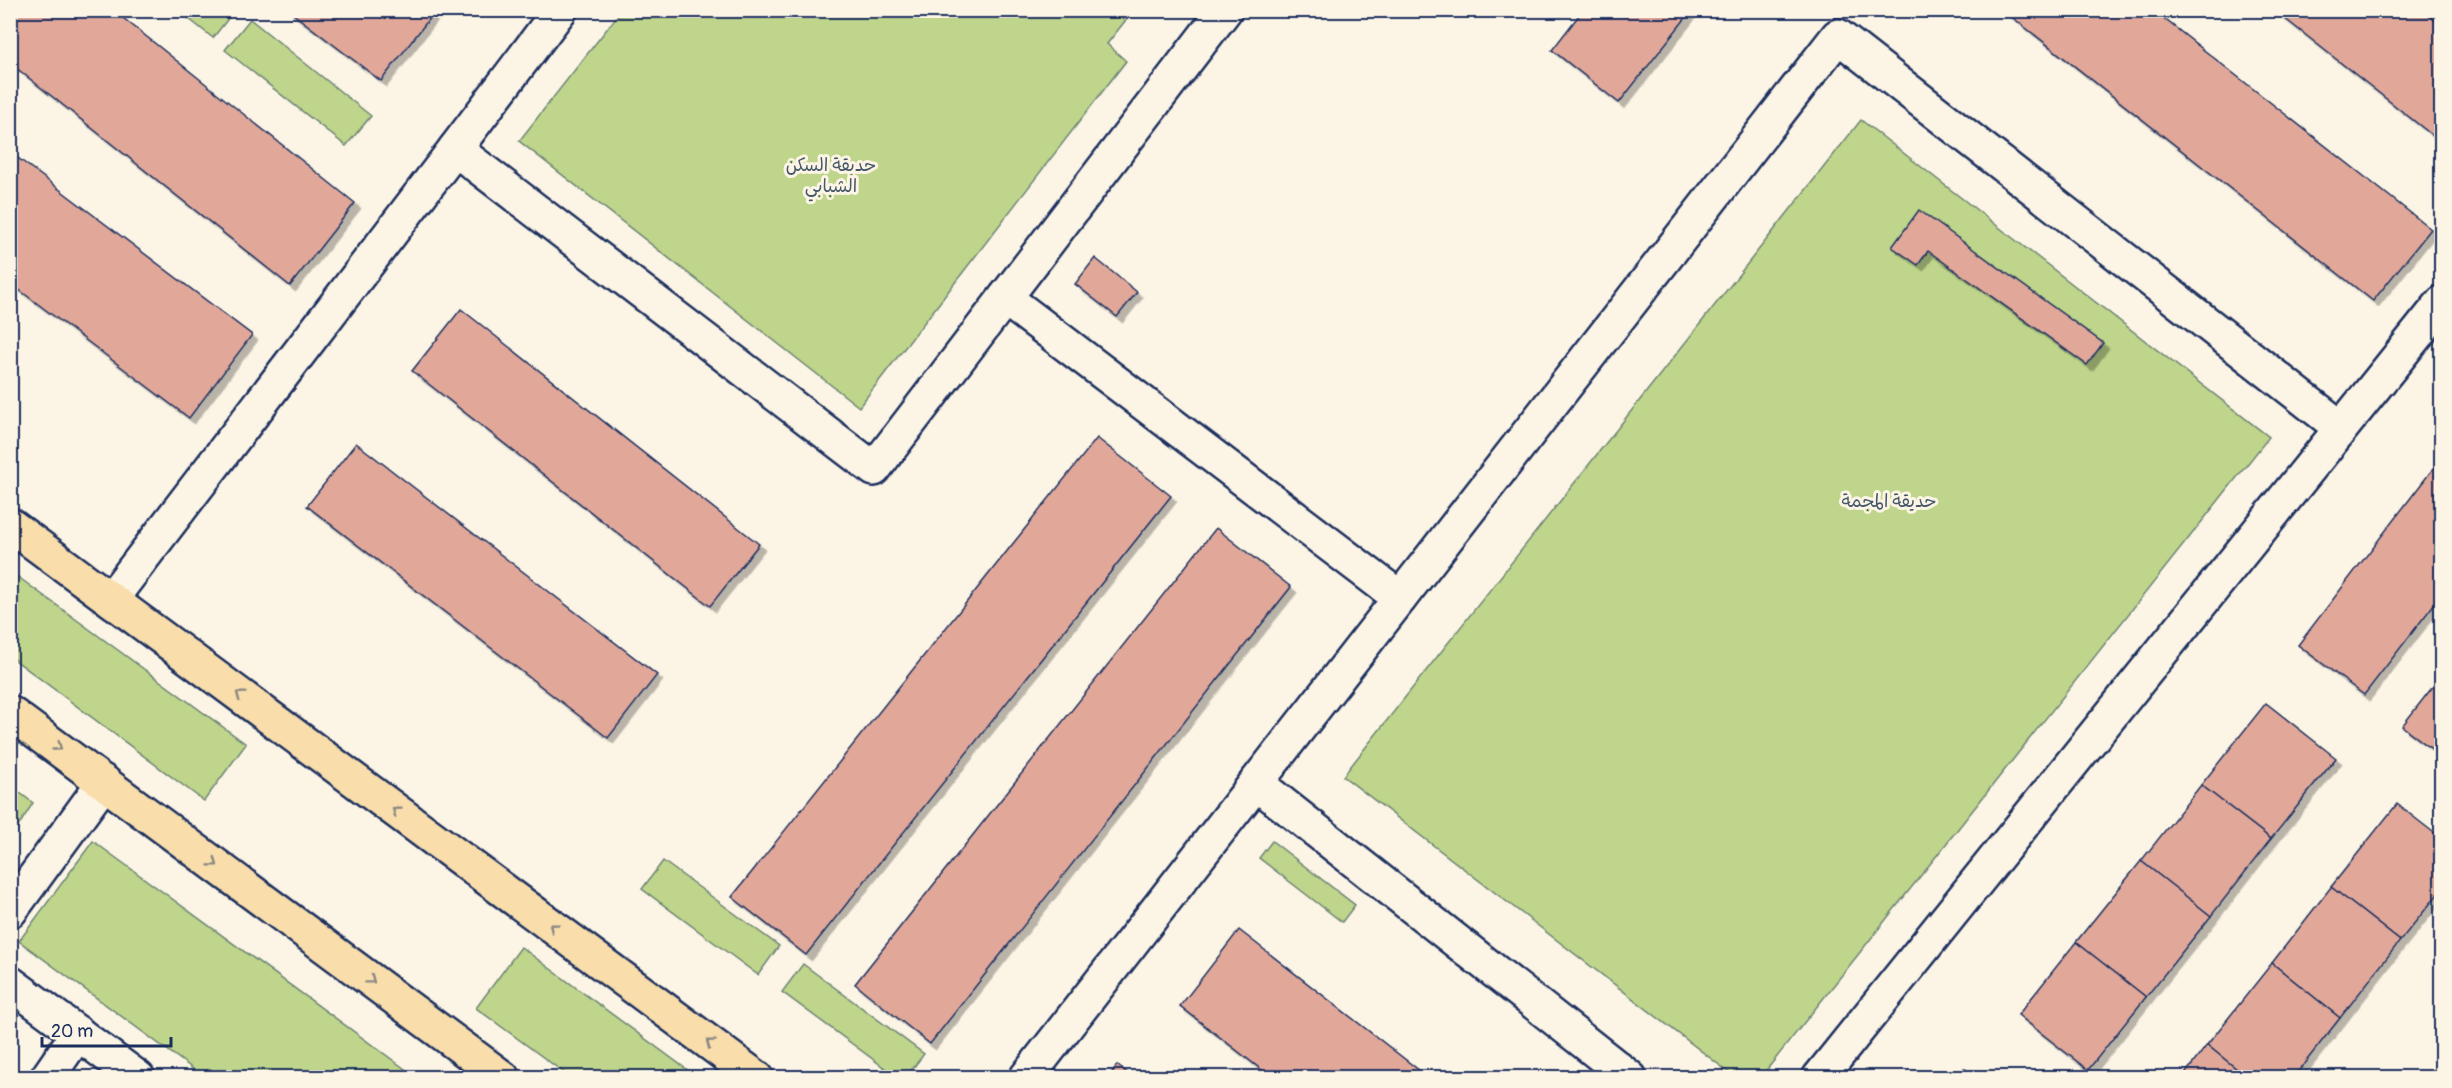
<svg xmlns="http://www.w3.org/2000/svg" width="2452" height="1088" viewBox="0 0 2452 1088" font-family="Pangolin,'Playpen Sans Arabic',sans-serif">
<defs>
<filter id="shadow"><feDropShadow dx="5.5" dy="5.5" stdDeviation="0" flood-color="#0004"/></filter>
</defs>
<rect width="100%" height="100%" fill="#fcf5e5"/>
<filter id="ink" filterUnits="userSpaceOnUse"><feTurbulence type="fractalNoise" baseFrequency=".0167" numOctaves="2"/><feDisplacementMap in="SourceGraphic" scale="12" xChannelSelector="R" yChannelSelector="G"/><feConvolveMatrix kernelMatrix="1 2 1 2 8 2 1 2 1" color-interpolation-filters="sRGB"/></filter>
<g filter="url(#ink)">
<g fill="#bed58b" stroke="#6c8274" stroke-width="1.5">
<path d="M234 11 213 38 179 11 234 10Z"/>
<path d="M621 11V10L1133 11 1107 44 1126 61 859 407 519 141Z"/>
<path d="M250 19 371 116 346 146 225 50Z"/>
<path d="M1861 120 2269 437 1761 1077H1735L1343 776Z"/>
<path d="M10 571 246 744 204 801 11 657Z"/>
<path d="M11 786 33 803 11 838Z"/>
<path d="M93 841 416 1077H204L19 941Z"/>
<path d="M1272 841 1355 905 1342 922 1259 858Z"/>
<path d="M663 861 779 946 758 975 642 889Z"/>
<path d="M521 947 697 1077H570L476 1008Z"/>
<path d="M803 964 924 1054 906 1077H897L782 992Z"/>
</g>
<g fill="#e1a89a" stroke="#1b2f5e" stroke-width="1.5" filter="url(#shadow)">
<path d="M10 10H113L355 203 290 286 10 63Z"/>
<path d="M288 10H436L381 81Z"/>
<path d="M1583 10H1692L1619 103 1552 50Z"/>
<path d="M2003 10H2153L2431 229 2373 301Z"/>
<path d="M2274 10H2422L2442 26V143Z"/>
<path d="M10 152 252 335 189 418 10 283Z"/>
<path d="M1919 210 2103 343 2087 365 1928 251 1918 265 1892 247Z"/>
<path d="M1095 258 1137 292 1117 317 1075 284Z"/>
<path d="M461 309 759 544 710 606 412 371Z"/>
<path d="M1097 438 1171 496 806 955 732 897Z"/>
<path d="M356 443 657 675 608 738 307 506Z"/>
<path d="M2442 457V594L2364 695 2298 645Z"/>
<path d="M1216 528 1291 587 930 1044 855 984Z"/>
<path d="M2442 675V757L2402 726Z"/>
<path d="M2266 703 2336 758 2271 839 2201 785Z"/>
<path d="M2201 785 2271 839 2211 916 2141 861Z"/>
<path d="M2397 804 2442 839V889L2400 941 2331 887Z"/>
<path d="M2141 861 2211 916 2146 997 2076 942Z"/>
<path d="M2331 887 2400 941 2340 1018 2272 963Z"/>
<path d="M1239 930 1429 1078H1272L1180 1006Z"/>
<path d="M2076 942 2146 997 2088 1070 2018 1015Z"/>
<path d="M2272 963 2340 1018 2293 1078H2248L2207 1045Z"/>
<path d="M2207 1045 2248 1078H2182Z"/>
<path d="M1117 1065 1134 1078H1108Z"/>
<path d="M1964 1068 1977 1078H1957Z"/>
</g>
<g fill="none" stroke-linecap="round" stroke-linejoin="round">
<defs>
<g id="street">
<path d="M455 149 560 10"/>
<path d="M1005 298 1400 598"/>
<path d="M111 599 455 149 874 469 1225 10"/>
<path d="M1256 783 1630 1078"/>
<path d="M10 911 104 782"/>
<path d="M10 983 138 1078"/>
<path d="M47 1078 78 1033"/>
<path d="M1026 1078 1838 36 2341 428"/>
<path d="M1819 1078 2442 303"/>
</g>
<g id="primary">
<path d="M10 525 757 1078"/>
<path d="M10 713 503 1078"/>
</g>
</defs>
<use href="#street" stroke="#1b2f5e" stroke-width="38"/>
<use href="#primary" stroke="#1b2f5e" stroke-width="38"/>
<use href="#street" stroke="#fcf5e5" stroke-width="33"/>
<use href="#primary" stroke="#f9deab" stroke-width="33"/>
</g>
<defs><path id="oneway-chevron" d="M-2-3.5L2.5 0L-2 3.5" fill="none" stroke-width="1.6" stroke-linecap="round" stroke-linejoin="round" transform="scale(1.5)"/></defs>
<g stroke="#8a8684">
<use href="#oneway-chevron" transform="translate(240 695) rotate(-143)"/>
<use href="#oneway-chevron" transform="translate(58 747) rotate(36)"/>
<use href="#oneway-chevron" transform="translate(396 811) rotate(-143)"/>
<use href="#oneway-chevron" transform="translate(214 863) rotate(37)"/>
<use href="#oneway-chevron" transform="translate(553 927) rotate(-143)"/>
<use href="#oneway-chevron" transform="translate(371 980) rotate(37)"/>
<use href="#oneway-chevron" transform="translate(710 1043) rotate(-143)"/>
</g>
</g>
<g text-anchor="middle" stroke-width="6" stroke-linejoin="round" paint-order="stroke">
<g font-size="18" fill="#445869" stroke="#fcf5e5">
<text x="831" y="171">حدبقة السكن<tspan x="831" dy="21">الشبابي</tspan></text>
<text x="1889" y="507">حديقة المجمة</text>
</g>
</g>
<rect width="2452" height="1088" fill="none" stroke="#fcf5e5" stroke-width="36"/>
<rect x="18" y="18" width="2416" height="1052" fill="none" stroke="#1b2f5e" stroke-width="2" filter="url(#ink)"/>
<path d="M42 1037v9h129v-9" fill="none" stroke="#1b2f5e" stroke-width="3"/>
<text x="51" y="1037" font-size="18" fill="#1b2f5e" stroke="#fcf5e5" stroke-width="4.5" paint-order="stroke">20 m</text>
</svg>
